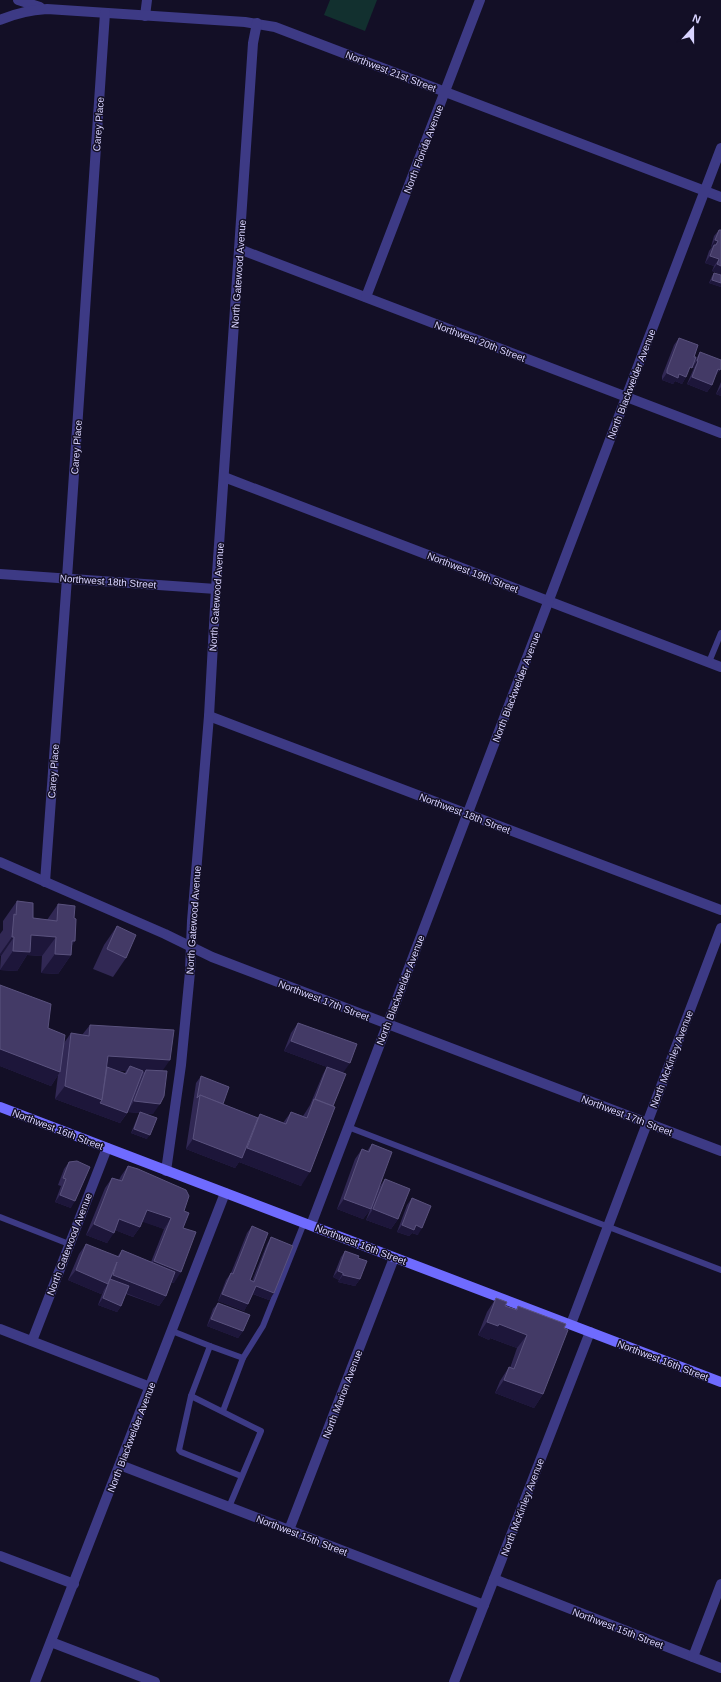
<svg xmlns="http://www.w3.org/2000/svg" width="721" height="1682" viewBox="0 0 721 1682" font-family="Arial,sans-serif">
<rect width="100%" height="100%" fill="#130f26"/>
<path fill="#12302f" d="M330 0H377L365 31 324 15Z"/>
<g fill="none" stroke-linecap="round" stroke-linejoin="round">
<g stroke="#3d3a85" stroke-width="6">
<path d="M709 662 721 633"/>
<path d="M348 1127 721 1270"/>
<path d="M0 1217 69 1244"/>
<path d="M172 1331 210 1346 191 1396 261 1431 229 1507"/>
<path d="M210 1346 243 1358"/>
<path d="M191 1396 179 1450 181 1452 241 1476"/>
<path d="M223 1411 243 1358 263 1326 304 1223"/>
</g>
<g stroke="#3d3a85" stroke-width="10">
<path d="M18 0 40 7"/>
<path d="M145 16 147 0"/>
<path d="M0 20C16 13 30 10 47 9L245 22 275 27 721 197"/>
<path d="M239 249 721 433"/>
<path d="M366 297 480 0"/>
<path d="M224 477 721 667"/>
<path d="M0 574 216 589"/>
<path d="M209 716 721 910"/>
<path d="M0 862 165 934 212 957 721 1151"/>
<path d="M45 882 67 578 105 13"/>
<path d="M166 1171 181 1065 190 972 192 921 209 716 216 589 253 43 257 23"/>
<path d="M311 1225 721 148"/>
<path d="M571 1324 721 928"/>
<path d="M0 1329 150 1387"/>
<path d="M32 1341 107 1148"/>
<path d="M120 1465 484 1605"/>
<path d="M289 1530 394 1258"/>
<path d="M0 1556 74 1584"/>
<path d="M494 1579 721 1668"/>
<path d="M51 1642 155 1682"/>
<path d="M693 1657 721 1584"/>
<path d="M35 1682 225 1193"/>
<path d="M454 1682 590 1332"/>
</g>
<path stroke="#6f6bff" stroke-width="10" d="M0 1107 721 1382"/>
</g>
<g fill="#312854" fill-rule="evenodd">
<path d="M719 230 721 274 712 271 714 266 705 263 709 251 712 247H711L714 236Z"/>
<path d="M714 273 721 275V287L709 283 712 276Z"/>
<path d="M679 338 687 375 682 384 675 381 673 384 662 380V376L674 345Z"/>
<path d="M700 352 720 370 715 376 712 385 707 392 687 384 694 368 692 367 696 359Z"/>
<path d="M721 382V396L716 394Z"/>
<path d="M17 901 33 918 47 920 58 904 74 918 75 941 72 945 71 955 58 974 41 973 42 956 27 955 17 971 0 970 1 956H0V934L3 930V921Z"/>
<path d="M117 926 126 958 113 977 93 969 104 945Z"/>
<path d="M0 985 64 1043 71 1033 82 1035 90 1025 162 1071 153 1114 143 1113 147 1139 131 1133 138 1116 140 1113 128 1112 120 1123 55 1099 58 1075 51 1086 0 1066ZM115 1070 126 1071 124 1074Z"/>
<path d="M298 1023 343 1073 301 1186 239 1162 235 1168 186 1149 196 1083 201 1076 223 1104 258 1118 260 1114 283 1123 291 1112 303 1116 305 1113 310 1105 323 1074 327 1067 284 1051 291 1033Z"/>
<path d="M372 1144 378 1189 385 1179 398 1219 391 1229 366 1220 370 1210 363 1219 337 1209 355 1159 362 1149 367 1151Z"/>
<path d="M69 1162 71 1208 55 1202 61 1186 58 1185 64 1169Z"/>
<path d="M128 1166 184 1211 183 1228 174 1283 171 1282 166 1296 159 1306 126 1294 121 1306 117 1312 98 1305 104 1289 101 1294 68 1280 79 1254 86 1244 117 1257 122 1250 151 1262 164 1229 142 1221 140 1227 133 1237 115 1230 107 1243 86 1235 105 1188 112 1178 119 1180 121 1176Z"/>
<path d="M412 1198 418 1235 412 1233 409 1236 397 1232 407 1205Z"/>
<path d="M252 1226 250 1280 252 1281 267 1244 271 1237 274 1293 269 1300 253 1294 244 1311 218 1301 226 1280 231 1273 247 1233Z"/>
<path d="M345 1251 358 1258 360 1279 355 1286 338 1282 339 1280 333 1277 341 1257Z"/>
<path d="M496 1298 505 1306 516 1310 518 1306 543 1394 534 1408 495 1393 500 1381 509 1367 510 1368 517 1348 490 1338 489 1340 478 1335 487 1312Z"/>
<path d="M218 1303 243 1331 238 1338 207 1326 213 1309Z"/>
</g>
<g fill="#1d163a">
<path d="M715 240 718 241 713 248 714 245 712 247H711Z"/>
<path d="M710 256 719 259 714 266 705 263Z"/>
<path d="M717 264 721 266V274L712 271Z"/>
<path d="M712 280 721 283V287L709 283Z"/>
<path d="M697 361H698L694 368 692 367Z"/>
<path d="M718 369 720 370 715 376H713Z"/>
<path d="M667 373 679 374 686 377 682 384 675 381 673 384 662 380Z"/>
<path d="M692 377 712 385 707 392 687 384Z"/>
<path d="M721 387V396L716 394Z"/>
<path d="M31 935 56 937 42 956 27 955 17 971 0 970 13 951Z"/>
<path d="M12 937H14L1 956H0V954Z"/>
<path d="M72 941H75L65 955H71L58 974 41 973 55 954Z"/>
<path d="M291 1041 350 1063 343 1073 284 1051Z"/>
<path d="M0 1049 60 1072 51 1086 0 1066Z"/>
<path d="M108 1056 170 1060 161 1073 146 1070 145 1072 128 1071 130 1066 126 1071 105 1069Z"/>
<path d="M65 1086 102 1100 127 1113 120 1123 55 1099Z"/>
<path d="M134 1101 160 1104 153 1114 127 1112Z"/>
<path d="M134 1129 150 1135 147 1139 131 1133Z"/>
<path d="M193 1139 241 1157 247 1148 310 1172 301 1186 239 1162 235 1168 186 1149Z"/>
<path d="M60 1195 75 1201 71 1208 55 1202Z"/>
<path d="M344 1199 371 1209 363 1219 337 1209Z"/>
<path d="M373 1209 398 1219 391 1229 366 1220Z"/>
<path d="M147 1210 171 1218 164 1229 140 1221Z"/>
<path d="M119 1219 140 1227 133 1237 112 1229Z"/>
<path d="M94 1224 114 1233 107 1243 86 1235Z"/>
<path d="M402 1225H416L422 1228 418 1235 412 1233 409 1236 397 1232Z"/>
<path d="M154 1261 181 1272 174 1283 147 1271Z"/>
<path d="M76 1270 108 1284 101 1294 68 1280Z"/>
<path d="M338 1271 343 1273 339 1280 333 1277Z"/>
<path d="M113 1275 166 1296 159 1306 108 1286 110 1279Z"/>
<path d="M343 1275 360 1279 355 1286 338 1282Z"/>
<path d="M256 1286 274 1293 269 1300 251 1293Z"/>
<path d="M222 1294 248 1304 244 1311 218 1301Z"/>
<path d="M103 1298 121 1306 117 1312 98 1305Z"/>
<path d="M211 1319 243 1331 238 1338 207 1326Z"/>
<path d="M487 1322 499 1324 527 1335 517 1348 490 1338 489 1340 478 1335Z"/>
<path d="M504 1380 543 1394 534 1408 495 1393Z"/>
</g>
<g fill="#433a66" stroke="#5a527e">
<path d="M719 230H721V266L717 264 719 259 710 256 714 245H716L718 241 715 240Z"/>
<path d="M714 273 721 275V283L712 280Z"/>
<path d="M679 338 698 345 694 357H696L692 368 690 367 686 377 679 374 678 378 667 373V370Z"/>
<path d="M700 352 721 360V368L720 370 718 369 712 385 692 377 698 361H697Z"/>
<path d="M17 901 33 903V918L57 921 58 904 75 906 74 918 76 919 75 941H72L71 955 55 954 56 937 31 935 30 952 13 951 14 937H12L14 914 16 915Z"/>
<path d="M117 926 136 935 126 958 107 949Z"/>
<path d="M0 985 51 1004 48 1028 65 1035 60 1072 0 1049Z"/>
<path d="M298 1023 357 1044 350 1063 291 1041Z"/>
<path d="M90 1025 174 1030 170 1060 108 1056 102 1100 65 1086 71 1033 89 1036Z"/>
<path d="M130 1066 143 1071 127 1113 100 1103 102 1100 107 1067 126 1074Z"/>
<path d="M327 1067 346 1074 333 1106 315 1099Z"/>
<path d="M146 1070 167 1071 164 1096 160 1104 134 1101Z"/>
<path d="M201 1076 229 1087 223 1104 200 1095 197 1098Z"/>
<path d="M200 1095 258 1118 242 1158 193 1139Z"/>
<path d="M314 1099 335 1107 310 1172 247 1148 260 1114 286 1124 291 1112 307 1118Z"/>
<path d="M140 1112 157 1118 150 1135 134 1129Z"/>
<path d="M372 1144 392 1152 371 1209 344 1199 362 1149 369 1152Z"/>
<path d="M77 1161 90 1167 75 1201 60 1195 66 1179 63 1178 69 1162Z"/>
<path d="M128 1166 138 1169 186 1190 189 1196 184 1211 189 1213 183 1228 196 1232 181 1272 154 1261 171 1218 147 1210 140 1227 119 1219 114 1233 94 1224 112 1178 122 1181Z"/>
<path d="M385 1179 410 1189 398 1219 373 1209Z"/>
<path d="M412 1198 431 1206 422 1228 416 1225 414 1230 402 1225Z"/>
<path d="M252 1226 268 1233 250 1280 254 1282 271 1237 293 1246 274 1293 256 1286 248 1304 222 1294 231 1273 233 1274Z"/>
<path d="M86 1244 119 1257 122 1250 175 1272 166 1296 113 1275 117 1262 108 1284 76 1270Z"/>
<path d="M345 1251 359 1256 358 1258 367 1261 360 1279 343 1275V1273L338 1271Z"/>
<path d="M110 1279 129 1286 121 1306 103 1298Z"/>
<path d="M496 1298 507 1302 505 1306 517 1310 518 1306 566 1324 564 1328 568 1330 543 1394 504 1380 509 1367 514 1369 527 1335 499 1324 498 1326 487 1322Z"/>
<path d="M218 1303 250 1315 243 1331 211 1319Z"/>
</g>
<g text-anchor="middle" stroke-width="3" stroke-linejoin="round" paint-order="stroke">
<g font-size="10" fill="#d9d4ff" stroke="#130f26">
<text transform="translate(391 71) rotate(21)" y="4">Northwest 21st Street</text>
<text transform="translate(98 124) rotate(-86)" y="4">Carey Place</text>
<text transform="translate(423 149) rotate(-69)" y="4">North Florida Avenue</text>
<text transform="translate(238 274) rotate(-86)" y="4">North Gatewood Avenue</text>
<text transform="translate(480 341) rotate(21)" y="4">Northwest 20th Street</text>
<text transform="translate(631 384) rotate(-69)" y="4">North Blackwelder Avenue</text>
<text transform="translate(76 447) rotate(-86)" y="4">Carey Place</text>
<text transform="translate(473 572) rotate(21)" y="4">Northwest 19th Street</text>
<text transform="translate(108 581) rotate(4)" y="4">Northwest 18th Street</text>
<text transform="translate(216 597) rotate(-86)" y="4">North Gatewood Avenue</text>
<text transform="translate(516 687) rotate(-69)" y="4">North Blackwelder Avenue</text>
<text transform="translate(53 771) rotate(-86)" y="4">Carey Place</text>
<text transform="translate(465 813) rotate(21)" y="4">Northwest 18th Street</text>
<text transform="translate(193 920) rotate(-86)" y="4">North Gatewood Avenue</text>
<text transform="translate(400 990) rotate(-69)" y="4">North Blackwelder Avenue</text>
<text transform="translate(324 1000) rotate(21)" y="4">Northwest 17th Street</text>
<text transform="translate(671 1059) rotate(-69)" y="4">North McKinley Avenue</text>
<text transform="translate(627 1115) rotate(21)" y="4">Northwest 17th Street</text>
<text transform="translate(58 1129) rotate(21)" y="4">Northwest 16th Street</text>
<text transform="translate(69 1244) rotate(-69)" y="4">North Gatewood Avenue</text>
<text transform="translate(361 1244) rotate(21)" y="4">Northwest 16th Street</text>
<text transform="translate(663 1360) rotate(21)" y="4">Northwest 16th Street</text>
<text transform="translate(342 1394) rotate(-69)" y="4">North Marion Avenue</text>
<text transform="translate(131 1437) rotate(-69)" y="4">North Blackwelder Avenue</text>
<text transform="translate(522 1507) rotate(-69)" y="4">North McKinley Avenue</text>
<text transform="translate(302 1535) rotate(21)" y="4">Northwest 15th Street</text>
<text transform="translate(618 1628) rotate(21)" y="4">Northwest 15th Street</text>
</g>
</g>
<g transform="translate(693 28) rotate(21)" stroke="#130f26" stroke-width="3" paint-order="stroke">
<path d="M0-3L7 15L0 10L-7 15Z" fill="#d9d4ff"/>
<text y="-6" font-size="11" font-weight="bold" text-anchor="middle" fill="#d9d4ff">N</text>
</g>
</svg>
